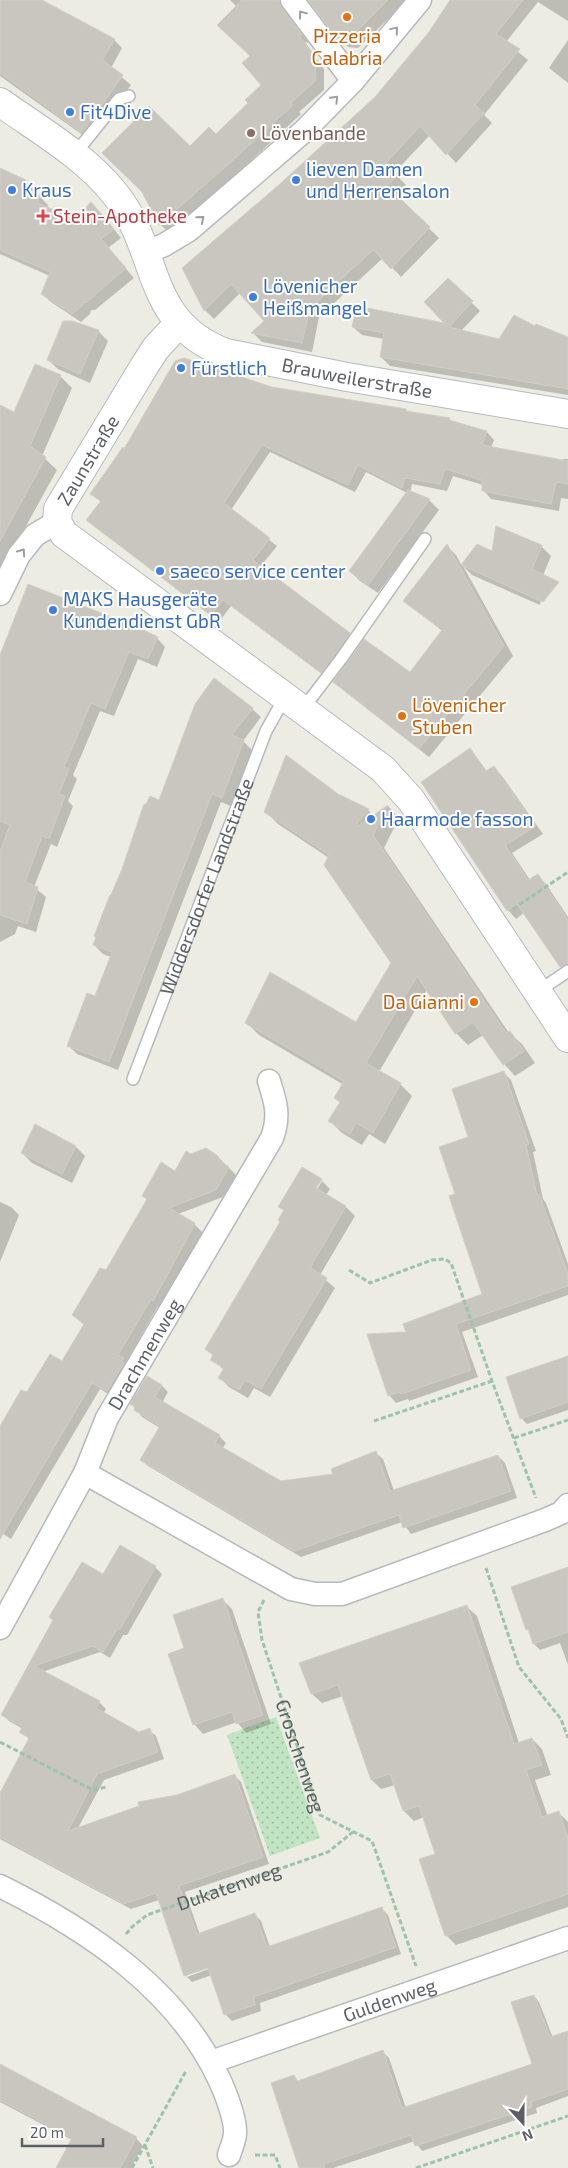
<svg xmlns="http://www.w3.org/2000/svg" width="568" height="2168" viewBox="0 0 568 2168" font-family="'Exo 2',sans-serif">
<defs>
<pattern id="park-dots" width="8" height="8" patternUnits="userSpaceOnUse" patternTransform="scale(1.25)"><rect width="8" height="8" fill="#c1e4c3"/><path d="M2 2h.1M6 6h.1" fill="none" stroke="#a0bca2" stroke-width="1.8" stroke-linecap="round"/></pattern>
</defs>
<rect width="100%" height="100%" fill="#edece3"/>
<path fill="url(#park-dots)" d="M276 1717 320 1838 270 1856 227 1735Z"/>
<g fill="#0003" fill-rule="evenodd">
<path d="M0 0H32L114 40 122 48 111 68 131 85 91 141 0 76Z"/>
<path d="M230 0H288L287 11 290 18 309 43 305 42 324 69V90L299 112 301 114 231 179 169 233 160 224 143 192 190 148 216 136 250 103 263 85 237 7Z"/>
<path d="M310 0H408L358 48 348 47Z"/>
<path d="M473 0H568V21L538 2 506 42 528 60 484 115 492 123 456 163 430 135 394 173 406 185 395 196 439 238 401 277 383 258 319 317 312 352 262 342 253 333 266 321 241 292 214 319 205 310 183 269 282 184 376 97Z"/>
<path d="M568 40V83L549 68Z"/>
<path d="M0 169 25 181 33 189 32 193 39 196 48 205 47 209 73 224 100 212 121 238 108 248 134 278 95 310H91L90 314 81 322 51 302 42 294 50 276 0 254Z"/>
<path d="M448 279 480 311 461 331 500 340 535 328 568 339V395L390 366 381 357 384 339 362 335 353 327 448 325Z"/>
<path d="M98 331 108 341 90 383 58 369 48 360Z"/>
<path d="M60 376 72 388 42 456 57 470 0 573V406L14 414Z"/>
<path d="M272 388 405 410 408 412 449 419 452 422 487 432 494 440 491 448 562 461 563 459H568V499L561 498 559 511 491 499 484 491 483 485 453 476 447 491 412 484 410 493 429 500 439 510 378 593 360 581 350 571 407 493 366 472 355 492 270 452 231 510 277 546 260 567 357 641 329 679 231 606 219 622 87 520 101 502 92 493 125 450Z"/>
<path d="M477 545 493 552 541 546 551 556 542 578 545 582 540 605 472 575 463 566 513 656 429 757 335 682 411 674 442 631 405 600 447 546 456 555 462 566Z"/>
<path d="M157 638 165 647 157 667 138 659 114 716 100 711 73 775 77 779 68 801 73 806 57 847 51 844 34 887 46 897 36 932 18 926 15 934 0 942V657Z"/>
<path d="M252 709 261 717 243 741 252 750 231 806 221 802 118 1070 77 1054 68 1045 96 998 111 957 103 954 94 945 112 897 160 801Z"/>
<path d="M470 750 487 771 493 767 502 776 543 834 512 853 530 880 537 875 546 884 568 917V973L560 965 525 912 516 919 508 910Z"/>
<path d="M338 795 368 810 374 816 388 806 399 818 384 848 509 1033 522 1044 535 1063 515 1076 504 1064 483 1035 468 1045 456 1033 427 990 379 1072 400 1084 412 1096 385 1144 369 1134 362 1145 342 1133 330 1121 341 1103 336 1098 344 1085 259 1035 247 1023 357 1024 393 963 329 858 278 824 266 812Z"/>
<path d="M504 1073 511 1080 536 1151 533 1152 543 1199 546 1203 568 1264V1295L462 1332 478 1377 409 1401 408 1399 396 1403 389 1395 407 1333 484 1295 456 1195 469 1138Z"/>
<path d="M35 1126 76 1147 85 1156 72 1183 32 1163 22 1153Z"/>
<path d="M191 1156 218 1157 236 1175 223 1197 178 1214 194 1224 202 1232 197 1243 161 1307 158 1306 126 1362 130 1366 115 1398 100 1389 11 1539 0 1532V1435L28 1394 62 1362 84 1325 74 1315 176 1173Z"/>
<path d="M303 1169 322 1180H319L312 1193 314 1194 322 1181 330 1189 326 1195 346 1207 355 1216 320 1275 335 1288 270 1397 254 1388 248 1398 229 1387 220 1378 224 1370 212 1359 214 1356 206 1349 281 1222 284 1211 280 1206Z"/>
<path d="M0 1202 11 1207 19 1215 0 1262Z"/>
<path d="M568 1357V1410L527 1424 521 1418Z"/>
<path d="M148 1378 162 1386 168 1392 162 1403 219 1436 226 1443 222 1449 281 1482 334 1475 376 1453 383 1459 394 1491 498 1456 505 1463 517 1498 411 1534 402 1522 301 1557 148 1466 141 1460 160 1428 142 1417 132 1404Z"/>
<path d="M155 1567 162 1574 127 1635H123L110 1658 100 1652 42 1672 99 1702 106 1709 103 1714 139 1733 149 1730 156 1736 164 1759 104 1780 78 1828 235 1776 241 1782 269 1864 185 1892 200 1935 255 1915 261 1921 270 1947 382 1909 388 1915 401 1954 260 2003 261 2011 232 2021 226 2015 212 1975 192 1982 186 1976 159 1900 131 1909 0 1839V1796L30 1740 21 1732 23 1729 9 1721 3 1715 54 1620 103 1576ZM213 1965 214 1967 187 1977V1974Z"/>
<path d="M568 1568V1665L560 1643 540 1650 534 1644 530 1633 527 1629Z"/>
<path d="M222 1599 232 1609 271 1724 246 1733 237 1722 203 1734 194 1724 186 1649Z"/>
<path d="M467 1607 477 1616 519 1743 532 1739 542 1749 551 1775 535 1780 548 1817 559 1813 568 1822V1907L456 1945 446 1935 437 1855 424 1817 414 1821 404 1811 395 1785 381 1789 372 1780 343 1696 322 1703 312 1694Z"/>
<path d="M534 1996 539 2002 553 2038 568 2033V2096L536 2108 537 2113 422 2151 415 2141 333 2168H300L294 2076 299 2082 383 2052 389 2058 406 2108 534 2065Z"/>
<path d="M0 2066 136 2138 143 2146 131 2168H57L72 2140 0 2102Z"/>
</g>
<g fill="#c9c6c0" stroke="#d2cec2">
<path d="M0 0H42L115 39 102 60 123 75 82 133 0 73Z"/>
<path d="M242 0H279L282 8 302 35 298 34 316 59 315 81 291 103 293 105 222 170 159 225 142 192 102 153 149 106 190 146 209 127 216 134 248 103 245 100 261 85 242 63 250 56 217 25Z"/>
<path d="M308 0H388L349 39 337 38Z"/>
<path d="M450 0H523L496 34 520 49 475 105 484 113 446 155 420 126 386 163 398 175 387 186 430 227 391 269 373 250 310 308 302 343 251 333 264 321 231 284 204 311 182 268 281 183 375 97 429 32Z"/>
<path d="M0 168 26 180 23 187 40 195 38 203 67 216 73 222 91 202 114 229 101 239 126 268 86 303 83 302 82 306 72 314 41 294 50 272 0 250Z"/>
<path d="M448 278 473 301 449 327 499 339 514 315 535 326 536 324 568 337V389L380 357 384 333 352 327 357 306 444 323 424 302Z"/>
<path d="M63 321H72L99 330 80 374 47 360Z"/>
<path d="M184 358 272 387 406 409V411L450 418 449 420 487 431 482 445 568 461V484L556 482 551 504 482 491V480L445 469 440 484 405 478 402 488 358 465 348 485 262 445 224 503 270 538 253 560 350 633 321 673 223 600 211 615 86 520 101 501 90 494 123 447 124 449 175 361Z"/>
<path d="M35 364 61 375 30 446 46 457 0 541V405L14 412Z"/>
<path d="M408 490 430 499 368 585 349 571Z"/>
<path d="M496 526 542 545 532 569 559 582 543 602 461 565 477 544 492 551Z"/>
<path d="M447 544 504 646 419 749 333 682 364 639 410 672 442 630 403 601Z"/>
<path d="M28 584 139 628 158 637 148 659 129 652 105 709 91 703 64 767 69 769 59 794 65 796 49 839 42 836 25 882 38 887 27 924 0 915V852L10 825 0 821V655Z"/>
<path d="M214 678 253 708 232 735 244 740 222 798 212 794 109 1062 67 1046 87 993 95 996 112 952 93 945 96 937 94 936 110 895H111L122 869 144 804H146L150 796 159 800 195 704Z"/>
<path d="M470 748 486 771 494 766 536 826 505 845 528 880 538 874 568 920V964L560 967 517 904 507 911 421 782Z"/>
<path d="M286 755 338 794 369 809 356 824 358 826 388 805 373 835 506 1033 510 1031 524 1051 503 1065 473 1022 455 1034 417 976 366 1063 401 1083 373 1133 356 1123 350 1134 328 1121 340 1102 334 1098 344 1081 245 1023 270 972 356 1022 391 963 324 865 329 855 264 812Z"/>
<path d="M504 1071 529 1144 526 1145 537 1195 539 1194 558 1246 568 1274V1286L456 1324 471 1370 401 1394 400 1392 388 1396 367 1334 406 1332 403 1324 482 1294 449 1196 455 1194 439 1147 468 1137 452 1089Z"/>
<path d="M35 1124 76 1146 62 1174 21 1153Z"/>
<path d="M206 1148 218 1156 220 1161 229 1167 216 1190 169 1208 195 1223 189 1235 153 1301 151 1299 118 1355 124 1358 122 1361 124 1363 107 1391 92 1383 0 1539V1426L21 1390 27 1392 50 1354 62 1361 84 1324 72 1315 100 1268 106 1270 147 1199 142 1196 161 1162 175 1171 186 1151 191 1154Z"/>
<path d="M302 1167 322 1179 316 1188 346 1206 310 1268 327 1278 261 1389 245 1380 239 1390 218 1378 224 1368 210 1360 213 1355 205 1349 280 1222 278 1220 284 1210 278 1207Z"/>
<path d="M568 1356V1402L520 1419 506 1377Z"/>
<path d="M147 1376 162 1385 155 1397 220 1435 215 1443 281 1481 333 1474 331 1469 376 1451 390 1491 498 1455 511 1491 403 1528 399 1515 294 1551 140 1460 160 1426 134 1410 135 1407 130 1404Z"/>
<path d="M120 1545 156 1566 120 1629H117L103 1652 93 1646 34 1666 100 1701 96 1708 139 1732 150 1728 158 1752 97 1774 68 1831 139 1806 138 1802 177 1795 235 1774 263 1857 179 1886 197 1934 255 1913 267 1947 382 1907 396 1947 254 1997 255 2005 224 2015 208 1968 184 1976 156 1893 124 1904 0 1837V1793L29 1738 19 1732 23 1727 1 1715 53 1620 49 1617 82 1562 103 1574Z"/>
<path d="M568 1567V1632L533 1644 528 1629 526 1630 511 1587Z"/>
<path d="M223 1598 263 1715 236 1724 232 1712 193 1725 168 1654 184 1648 173 1615Z"/>
<path d="M467 1605 514 1744 532 1738 542 1765 526 1770 542 1817 559 1811 568 1838V1894L445 1936 419 1859 435 1854 419 1806 403 1811 390 1774 371 1780 338 1685 311 1694 299 1663Z"/>
<path d="M534 1995 550 2037 568 2031V2089L531 2102 532 2107 415 2146 411 2135 324 2164 325 2168H299L271 2083 294 2075 296 2080 298 2081 383 2050 402 2108 405 2107 532 2064 511 2002Z"/>
<path d="M0 2064 137 2137 120 2168H56L72 2138 0 2100Z"/>
</g>
<g fill="none" stroke-linecap="round" stroke-linejoin="round">
<defs>
<g id="lane">
<path d="M74 155 119 99 129 96"/>
<path d="M302 710 341 659 425 539"/>
<path d="M537 992 568 971"/>
<path id="s3" d="M133 1079 266 731 285 697"/>
</g>
<g id="street">
<path d="M292 0 353 81"/>
<path d="M145 253 164 245 189 230 303 132 353 81 420 0"/>
<path d="M0 594 19 555 35 535 57 522"/>
<path d="M85 1473 291 1589 315 1594H342L545 1520 561 1513 568 1505"/>
<path id="s4" d="M0 1628 85 1473 107 1418 272 1138C280 1116 276 1103 269 1081"/>
<path d="M0 1886C87 1929 177 1989 219 2079 225 2091 236 2120 235 2133 235 2140 231 2148 229 2155"/>
<path id="s5" d="M211 2062 568 1938"/>
</g>
<g id="secondary">
<path id="s6" d="M0 102C39 130 85 156 115 194 161 251 143 322 226 353L347 377 568 414"/>
<path d="M179 323 156 348 145 365 58 509 57 522 64 534 383 769 411 800 568 1038"/>
</g>
</defs>
<use href="#lane" stroke="#b6b9bd" stroke-width="14"/>
<use href="#street" stroke="#b6b9bd" stroke-width="25"/>
<use href="#secondary" stroke="#b7b9bf" stroke-width="30"/>
<g stroke="#9bc4a9" stroke-width="3" stroke-dasharray="5 2.5" stroke-linecap="butt">
<path d="M513 909 568 872"/>
<path d="M349 1270 370 1283 432 1260 445 1259 451 1263 492 1381 536 1498"/>
<path d="M374 1421 492 1381"/>
<path d="M514 1438 568 1420"/>
<path d="M486 1568 519 1667 561 1719 568 1738"/>
<path id="s1" d="M264 1600 258 1612 262 1640 320 1815 372 1841 416 1966"/>
<path d="M0 1742 87 1787 94 1790 106 1787"/>
<path id="s2" d="M126 1934 132 1927 147 1915 328 1852 353 1832"/>
<path d="M145 2145 153 2168"/>
<path d="M255 2155H275L280 2168"/>
<path d="M132 2168 186 2071"/>
<path d="M416 2168 568 2116"/>
</g>
<use href="#lane" stroke="#fff" stroke-width="11"/>
<use href="#street" stroke="#fff" stroke-width="22"/>
<use href="#secondary" stroke="#fff" stroke-width="28"/>
</g>
<defs><path id="oneway-chevron" d="M-2-3.5L2.5 0L-2 3.5" fill="none" stroke-width="1.6" stroke-linecap="round" stroke-linejoin="round" transform="scale(1.25)"/></defs>
<g stroke="#9d9fa1">
<use href="#oneway-chevron" transform="translate(302 14) rotate(-127)"/>
<use href="#oneway-chevron" transform="translate(395 30) rotate(-50)"/>
<use href="#oneway-chevron" transform="translate(335 99) rotate(-46)"/>
<use href="#oneway-chevron" transform="translate(201 219) rotate(-40)"/>
<use href="#oneway-chevron" transform="translate(22 552) rotate(-55)"/>
</g>
<g fill="#e8710a" stroke="#fff" stroke-width="2">
<circle cx="347" cy="17" r="5"/>
<circle cx="402" cy="716" r="5"/>
<circle cx="474" cy="1002" r="5"/>
</g>
<g fill="#3f7fe0" stroke="#fff" stroke-width="2">
<circle cx="70" cy="112" r="5"/>
<circle cx="296" cy="180" r="5"/>
<circle cx="12" cy="190" r="5"/>
<circle cx="253" cy="297" r="5"/>
<circle cx="181" cy="368" r="5"/>
<circle cx="160" cy="571" r="5"/>
<circle cx="53" cy="610" r="5"/>
<circle cx="371" cy="819" r="5"/>
</g>
<circle fill="#8d6e63" stroke="#fff" stroke-width="2" cx="251" cy="133" r="5"/>
<path fill="#e0444e" stroke="#fff" stroke-width="2" d="M40.5 208.5h5v5h5v5h-5v5h-5v-5h-5v-5h5z"/>
<g text-anchor="middle" stroke-width="4" stroke-linejoin="round" paint-order="stroke">
<g font-size="19" fill="#c56008" stroke="#fff">
<text x="347" y="43">Pizzeria<tspan x="347" dy="22">Calabria</tspan></text>
<text x="412" y="712" text-anchor="start">Lövenicher<tspan x="412" dy="22">Stuben</tspan></text>
<text x="464" y="1009" text-anchor="end">Da Gianni</text>
</g>
<g font-size="19" fill="#366cbe" stroke="#fff" text-anchor="start">
<text x="80" y="119">Fit4Dive</text>
<text x="306" y="176">lieven Damen<tspan x="306" dy="22">und Herrensalon</tspan></text>
<text x="22" y="197">Kraus</text>
<text x="263" y="293">Lövenicher<tspan x="263" dy="22">Heißmangel</tspan></text>
<text x="191" y="375">Fürstlich</text>
<text x="170" y="578">saeco service center</text>
<text x="63" y="606">MAKS Hausgeräte<tspan x="63" dy="22">Kundendienst GbR</tspan></text>
<text x="381" y="826">Haarmode fasson</text>
</g>
<g font-size="19" fill="#785e54" stroke="#fff" text-anchor="start">
<text x="261" y="140">Lövenbande</text>
</g>
<g font-size="19" fill="#be3a42" stroke="#fff" text-anchor="start">
<text x="53" y="223">Stein-Apotheke</text>
</g>
<g font-size="19" fill="#5c5f63" stroke="#fff">
<text dy="7" stroke="none"><textPath href="#s6" startOffset="482">Brauweilerstraße</textPath></text>
<text transform="translate(88 460) rotate(-59)" y="7">Zaunstraße</text>
<text dy="7" stroke="none"><textPath href="#s3" startOffset="206">Widdersdorfer Landstraße</textPath></text>
<text dy="7" stroke="none"><textPath href="#s4" startOffset="310">Drachmenweg</textPath></text>
<text dy="7" stroke="none"><textPath href="#s1" startOffset="164">Groschenweg</textPath></text>
<text dy="7" stroke="none"><textPath href="#s2" startOffset="115">Dukatenweg</textPath></text>
<text dy="7" stroke="none"><textPath href="#s5" startOffset="189">Guldenweg</textPath></text>
</g>
</g>
<g transform="translate(523 2123) rotate(159)" stroke="#ffffff" stroke-width="4" paint-order="stroke">
<path d="M0-4L9 19L0 12L-9 19Z" fill="#5c5f63"/>
<text y="-8" font-size="14" font-weight="bold" text-anchor="middle" fill="#5c5f63">N</text>
</g>
<path d="M22 2138v8h81v-8" fill="none" stroke="#5c5f63" stroke-width="2.5"/>
<text x="30" y="2138" font-size="15" fill="#5c5f63" stroke="#ffffff" stroke-width="4" paint-order="stroke">20 m</text>
</svg>
